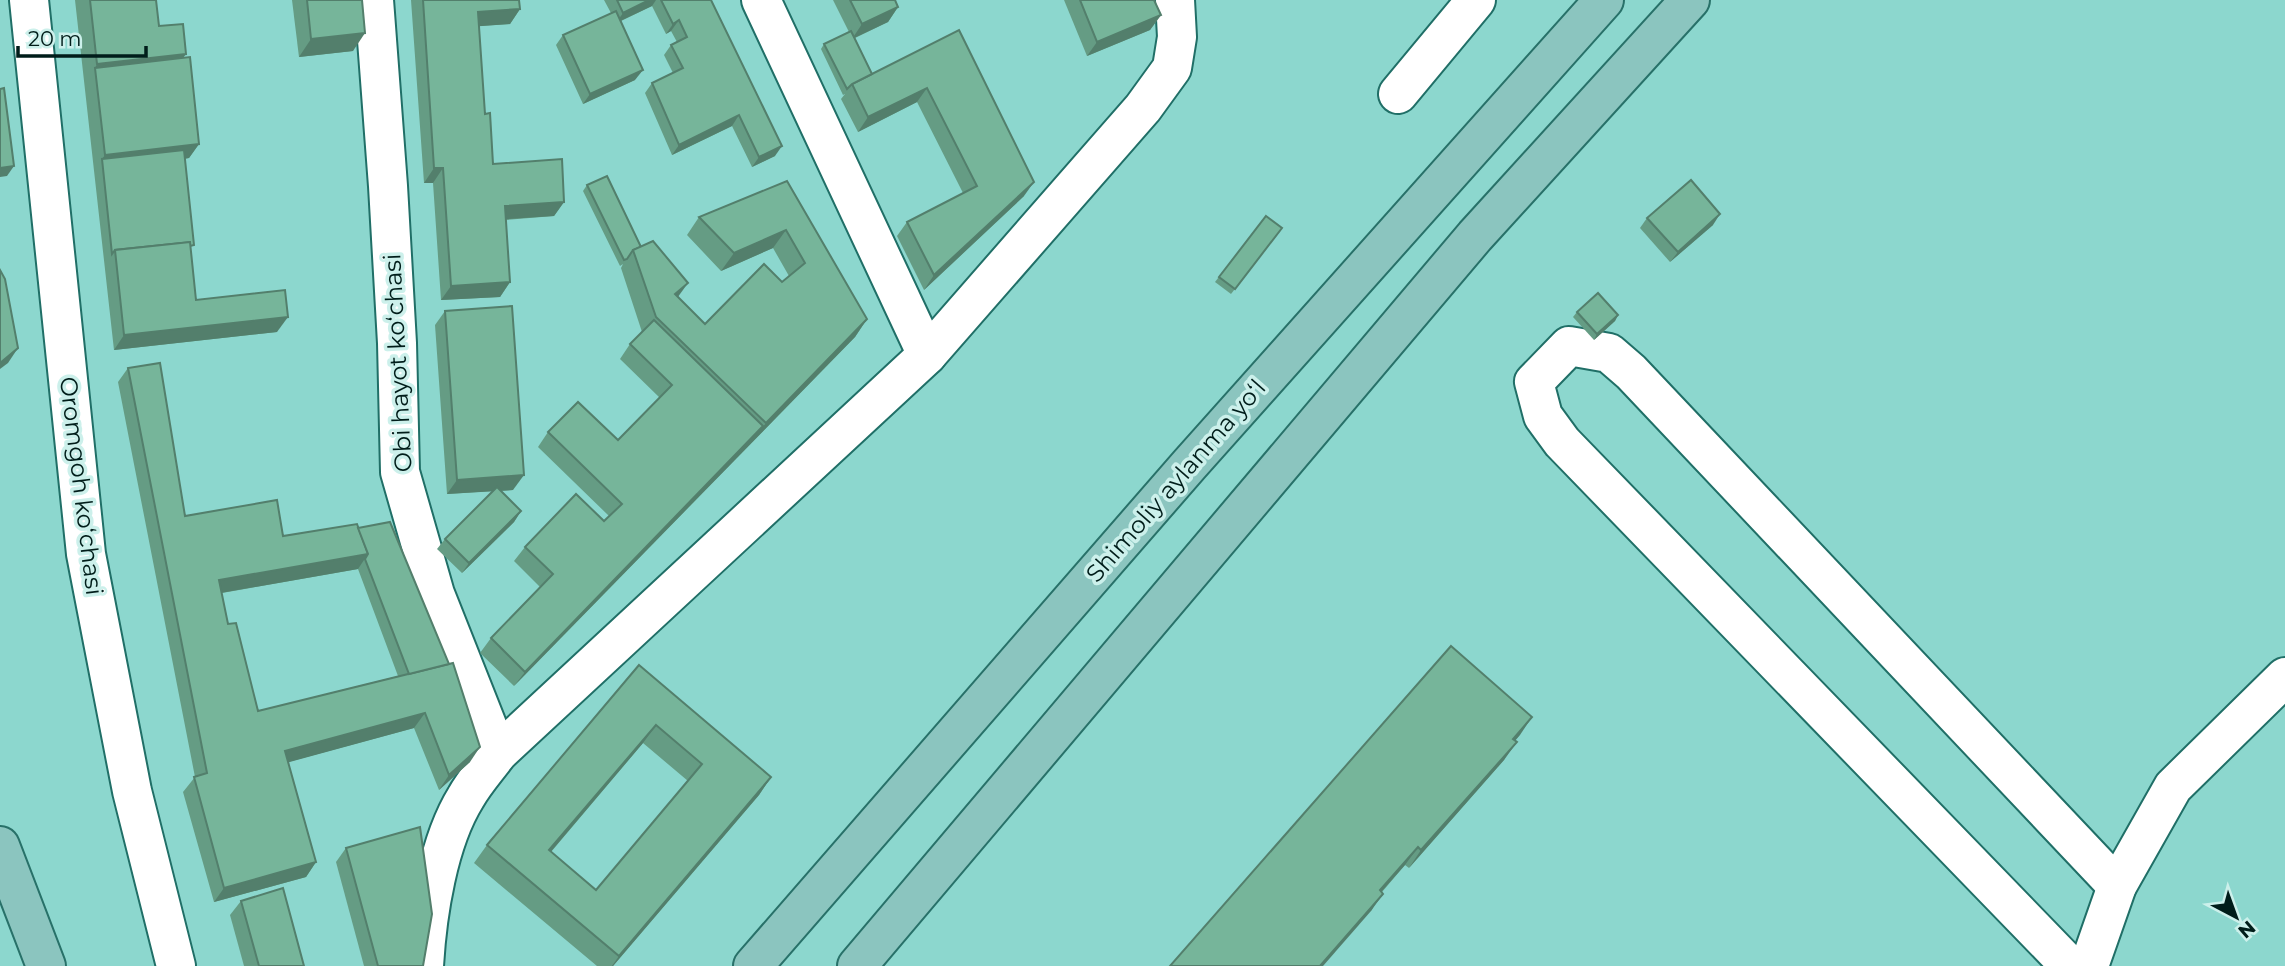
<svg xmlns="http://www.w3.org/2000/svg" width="2285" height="966" viewBox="0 0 2285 966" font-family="Montserrat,sans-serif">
<rect width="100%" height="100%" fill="#8cd7ce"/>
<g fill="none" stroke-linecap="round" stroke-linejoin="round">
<defs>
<g id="minor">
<path d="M29 0 86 554 132 791 176 966"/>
<path d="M374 0 388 186 397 343 400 472 435 594 498 753"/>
<path d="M761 0 927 355"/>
<path d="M1398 94 1476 0"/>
<path d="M424 966C427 914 438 842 466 797 475 781 488 767 498 753L927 355 1143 108 1172 68 1177 37 1175 0"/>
<path d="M2070 966 1562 442 1543 416 1534 382 1569 346 1609 353 1631 372 2117 886"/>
<path d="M2089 966 2117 886 2173 787 2285 677"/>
</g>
<g id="major">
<path d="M0 846 46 966"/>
<path d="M753 966 1189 465 1604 0"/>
<path d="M857 966 1475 236 1690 0"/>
</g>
</defs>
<use href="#minor" stroke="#206f67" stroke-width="42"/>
<use href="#major" stroke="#287169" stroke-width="42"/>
<use href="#minor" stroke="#fff" stroke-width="38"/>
<use href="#major" stroke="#8bc5bf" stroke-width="38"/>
</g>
<g fill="#659c84" fill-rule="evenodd">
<path d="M75 0H156L159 26 183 58 199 144 189 158 185 159 191 251 196 300 277 332 114 350Z"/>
<path d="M292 0H362L353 51 299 57Z"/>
<path d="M411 0H519L520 9 510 24 479 26 485 114 493 164 564 202 554 216 506 220 510 282 500 297 441 300 433 183H424Z"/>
<path d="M604 0H711L775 156 752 167 732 126 672 155 645 93 652 83 673 73 664 55 671 45 677 42 671 31 666 34 652 6 621 21 635 80 583 104 556 45 563 35 611 13Z"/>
<path d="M833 0H895L898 7 888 22 855 38 872 74 959 30 1024 196 924 290 897 236 907 222 963 193 917 102 858 132 841 99 845 94 843 95 821 49 824 44 849 32Z"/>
<path d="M1064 0H1154L1161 15 1150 30 1087 56Z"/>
<path d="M787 181 867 319 855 337 514 686 480 653 491 638 540 587 514 561 525 547 604 521 609 516 538 447 548 432 618 440 660 398 620 359 630 344 642 332 621 268 623 264 620 266 583 191 587 185 641 247 678 297 705 324 782 282 789 276 773 248 721 271 687 235 699 217Z"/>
<path d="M1266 216 1282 228 1231 294 1215 282Z"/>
<path d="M1647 218 1713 225 1670 262 1640 228Z"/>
<path d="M445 311 513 490 500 491 521 511 514 522 462 573 437 549 445 539 493 491 447 494 435 325Z"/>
<path d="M1577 312 1618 315 1615 321 1594 340 1573 317Z"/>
<path d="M128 368 185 516 283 536 357 524 470 762 439 790 414 728 288 762 316 862 306 877 214 902 183 792 195 777 118 382ZM358 569 398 676 258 711 228 624 222 593Z"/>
<path d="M639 665 771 777 759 795 613 966H597L474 863 487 845ZM643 743 688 781 596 890 551 852Z"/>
<path d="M1520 735 1515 740 1504 760 1409 868 1405 865 1382 892 1371 911 1170 966Z"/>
<path d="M346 848 423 966H364L336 862Z"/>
<path d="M241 901 304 966H244L230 915Z"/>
</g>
<g fill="#537f6c">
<path d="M649 0H656L652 6 616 23 623 13Z"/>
<path d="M898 7 888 22 852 39 862 24Z"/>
<path d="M520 9 510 24 468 27 478 12Z"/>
<path d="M1161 15 1150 30 1087 56 1097 42Z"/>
<path d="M679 20 671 31 666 34 673 24Z"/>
<path d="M365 33 353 51 299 57 311 39Z"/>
<path d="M186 54 173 72 95 68 97 64Z"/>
<path d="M643 70 635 80 583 104 590 94Z"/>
<path d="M927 88 917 102 858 132 868 117Z"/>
<path d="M739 115 732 126 672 155 679 145Z"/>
<path d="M199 144 189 158 103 168 102 159 105 155Z"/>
<path d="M782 146 775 156 752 167 759 157Z"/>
<path d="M14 166 7 176 0 177V168Z"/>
<path d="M434 168H443L433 183H424Z"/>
<path d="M1034 182 1024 196 924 290 934 275Z"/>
<path d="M564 202 554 216 494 220 505 206Z"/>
<path d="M1720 214 1713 225 1670 262 1678 252Z"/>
<path d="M786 230 773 248 721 271 734 253Z"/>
<path d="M510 282 500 297 441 300 451 286Z"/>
<path d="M688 283 675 301V294Z"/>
<path d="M1618 315 1615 321 1594 340 1597 334Z"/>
<path d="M288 317 277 332 114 350 124 335Z"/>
<path d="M867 319 855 337 514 686 525 672Z"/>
<path d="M18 348 8 363 0 369V363Z"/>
<path d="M524 475 513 490 447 494 457 480Z"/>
<path d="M521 511 514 522 462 573 469 563Z"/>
<path d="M368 554 358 569 209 595 219 580Z"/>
<path d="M425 713 414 728 275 766 285 751Z"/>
<path d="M1532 717 1520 735 1501 757 1513 739Z"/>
<path d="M656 725 643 743 537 868 549 850Z"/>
<path d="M1517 742 1504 760 1409 868 1421 850Z"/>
<path d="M480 747 470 762 439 790 449 775Z"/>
<path d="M771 777 759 795 613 966H612L619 956Z"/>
<path d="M1418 847 1405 865 1367 908 1380 890Z"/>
<path d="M316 862 306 877 214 902 224 888Z"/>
<path d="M1383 894 1371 911 1323 966H1320Z"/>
</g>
<g fill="#76b59a" stroke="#537f6c" stroke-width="2" fill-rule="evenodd">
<path d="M90 0H156L159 26 183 24 186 54 97 64Z"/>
<path d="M307 0H362L365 33 311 39Z"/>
<path d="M423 0H519L520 9 478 12 485 114 490 113 493 164 562 159 564 202 505 206 510 282 451 286 443 168H434Z"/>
<path d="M617 0H649L623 13Z"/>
<path d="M661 0H711L782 146 759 157 739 115 679 145 652 83 683 68 671 45 687 37 679 20 673 24Z"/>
<path d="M850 0H895L898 7 862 24Z"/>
<path d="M1080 0H1154L1161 15 1097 42Z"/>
<path d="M616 11 643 70 590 94 563 35Z"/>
<path d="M959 30 1034 182 934 275 907 222 977 186 927 88 868 117 852 84Z"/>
<path d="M851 31 872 74 852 84 847 89 824 44Z"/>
<path d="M190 57 199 144 105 155 95 68Z"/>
<path d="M4 88 14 166 0 168V89Z"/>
<path d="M184 150 194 245 190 246V242L115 250 112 254 102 159Z"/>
<path d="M607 176 641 247 633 250 627 259 624 260 587 185Z"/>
<path d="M1691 180 1720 214 1678 252 1647 218Z"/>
<path d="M787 181 867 319 766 423 656 317 633 250 653 241 688 283 675 294 705 324 764 264 782 282 805 263 786 230 734 253 699 217Z"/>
<path d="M1266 216 1282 228 1235 289 1219 277Z"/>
<path d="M190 242 196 300 285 290 288 317 124 335 115 250Z"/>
<path d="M0 270 5 279 18 348 0 363Z"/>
<path d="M1598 293 1618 315 1597 334 1577 312Z"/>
<path d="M512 306 524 475 457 480 445 311Z"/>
<path d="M654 320 763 426 525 672 491 638 553 574 525 547 576 494 604 521 622 504 548 432 578 402 618 440 672 385 630 344Z"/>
<path d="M160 363 185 516 277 500 283 536 357 524 368 554 219 580 228 624 236 623 258 711 453 663 480 747 449 775 425 713 285 751 316 862 224 888 194 777 207 773 128 368Z"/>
<path d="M497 487 521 511 469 563 445 539Z"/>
<path d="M390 522 449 664 409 674 365 559 368 554 358 528Z"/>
<path d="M1451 646 1532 717 1513 739 1517 742 1421 850 1418 847 1380 890 1383 894 1320 966H1170Z"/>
<path d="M639 665 771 777 619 956 487 845ZM656 725 702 764 596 890 549 850Z"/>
<path d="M420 827 432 914 423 966H378L346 848Z"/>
<path d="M283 888 304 966H259L241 901Z"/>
</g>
<g text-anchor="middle" stroke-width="7" stroke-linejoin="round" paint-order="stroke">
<g font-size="24" fill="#001d1a" stroke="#ccf0eb">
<text transform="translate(398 363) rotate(-93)" y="8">Obi hayot koʻchasi</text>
<text transform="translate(1176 481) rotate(-49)" y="8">Shimoliy aylanma yoʻl</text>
<text transform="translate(81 486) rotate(83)" y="8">Oromgoh koʻchasi</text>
</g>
</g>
<g transform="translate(2236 917) rotate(139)" stroke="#ccf0eb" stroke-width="5" paint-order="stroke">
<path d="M0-5L12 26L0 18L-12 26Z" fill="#001d1a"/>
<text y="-10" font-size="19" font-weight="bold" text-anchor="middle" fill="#001d1a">N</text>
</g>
<path d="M18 46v10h128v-10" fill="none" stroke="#001d1a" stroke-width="3.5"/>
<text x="28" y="46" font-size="21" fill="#001d1a" stroke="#ccf0eb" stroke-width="5" paint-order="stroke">20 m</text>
</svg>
